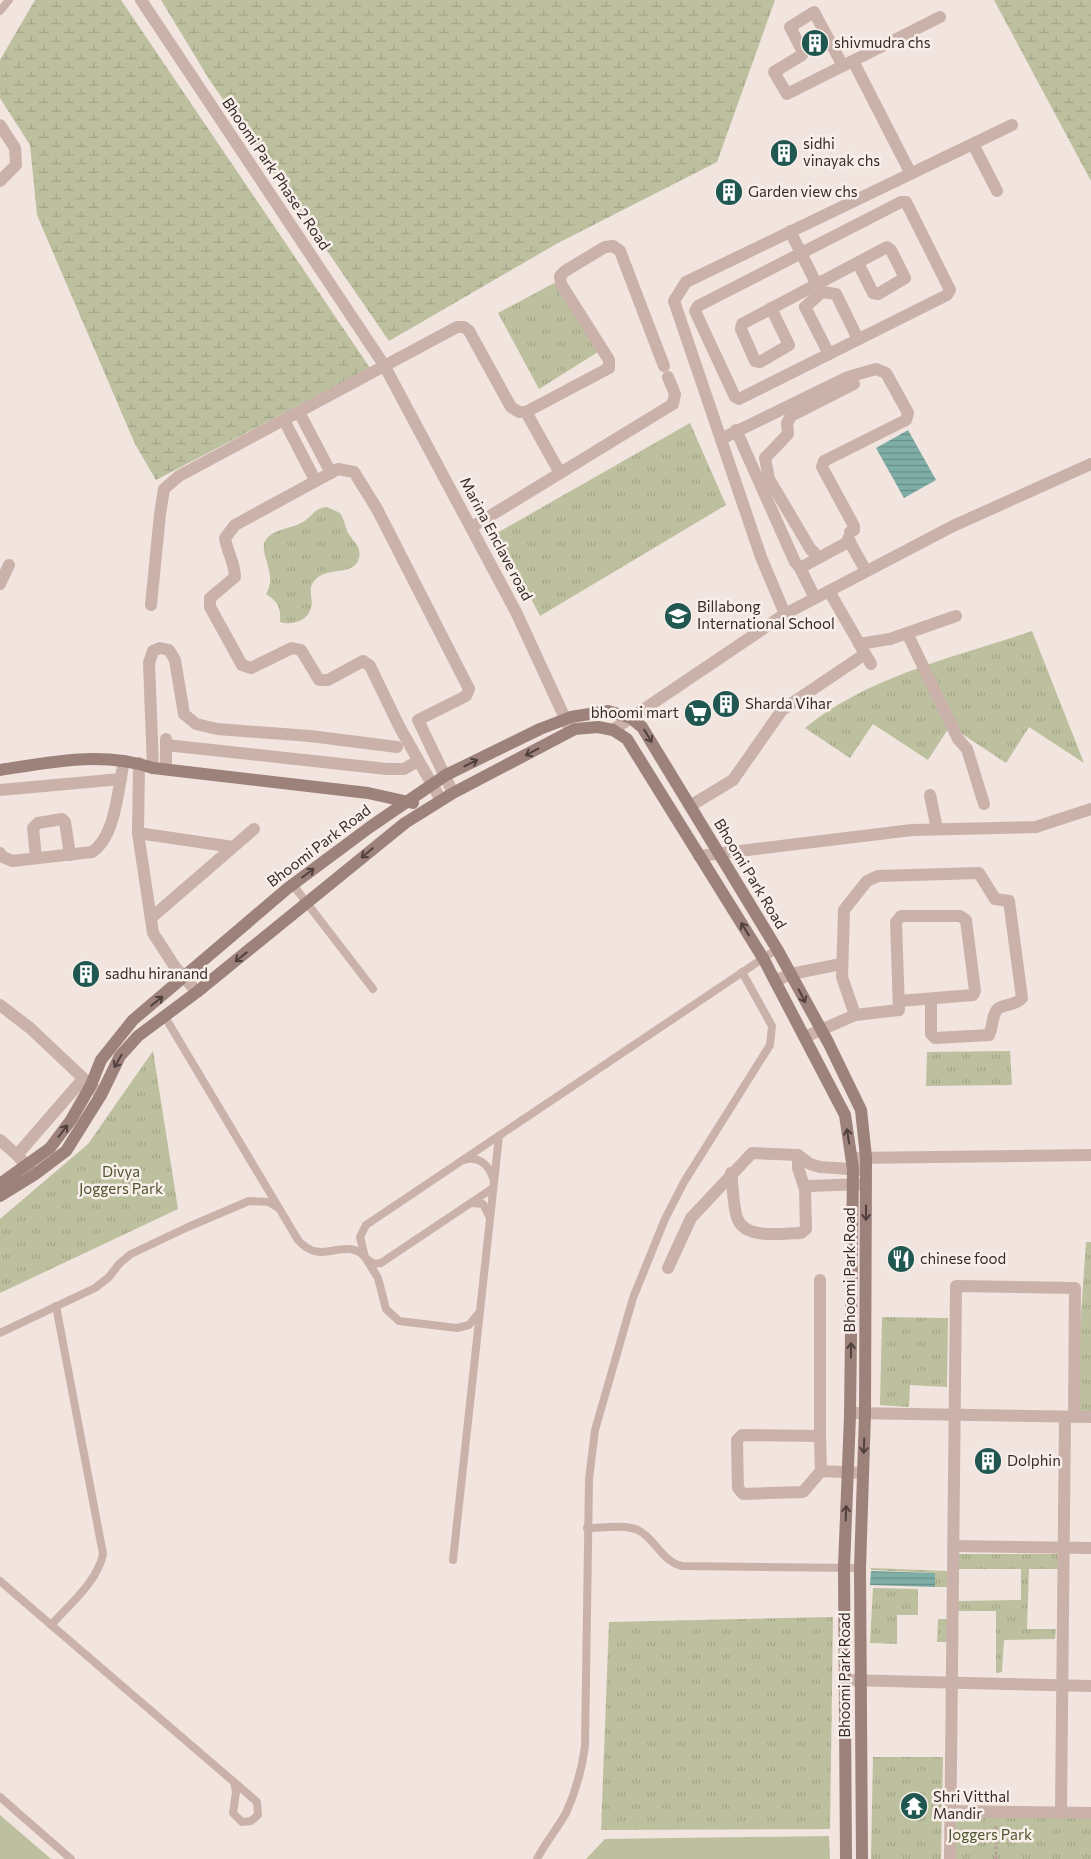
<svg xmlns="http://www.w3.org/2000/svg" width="1091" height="1859" viewBox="0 0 1091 1859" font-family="Commissioner,sans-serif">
<defs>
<pattern id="wetland-marsh" width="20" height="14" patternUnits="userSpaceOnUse" patternTransform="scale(1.25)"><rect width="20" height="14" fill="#bcc09e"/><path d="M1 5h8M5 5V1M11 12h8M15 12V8" fill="none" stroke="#a2a588"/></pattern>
<pattern id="park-tufts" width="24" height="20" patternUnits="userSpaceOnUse" patternTransform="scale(1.25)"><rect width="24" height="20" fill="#bcc09e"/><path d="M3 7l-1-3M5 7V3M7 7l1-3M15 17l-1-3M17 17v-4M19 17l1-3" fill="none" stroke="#a2a588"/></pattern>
<pattern id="water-rules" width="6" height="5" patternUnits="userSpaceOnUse" patternTransform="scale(1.25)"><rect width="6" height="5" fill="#7eaea6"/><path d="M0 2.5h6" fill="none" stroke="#688e87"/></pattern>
</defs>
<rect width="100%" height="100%" fill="#f2e4de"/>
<g fill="#bcc09e">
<path d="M0 1815 51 1859H0Z"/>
<path d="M829 1836 830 1859H586L605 1839Z"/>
</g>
<g fill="url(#wetland-marsh)">
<path d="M35 0H121L370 368 156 480 135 444 37 215 30 145 0 98V60Z"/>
<path d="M161 0H775L717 162 558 243 389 341 209 79Z"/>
<path d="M994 0H1091V181Z"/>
</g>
<g fill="url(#park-tufts)">
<path d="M554 283 598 352 539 389 498 313Z"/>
<path d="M690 423 726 505 540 616 497 533Z"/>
<path d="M327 507 340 513C344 519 345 525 347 531 352 541 362 546 359 558 355 576 327 567 316 579 306 589 314 597 311 608 308 621 291 626 280 622 281 607 278 602 266 594 280 571 253 550 269 536 277 529 292 528 301 523 313 517 312 509 327 507Z"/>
<path d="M1032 631 1084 763 1029 727 1006 763 950 726 928 760 873 724 850 758 805 728C868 676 955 657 1032 631Z"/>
<path d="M153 1051 178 1209 0 1293V1219L88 1144Z"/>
<path d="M1010 1051 1012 1085 926 1086 927 1052Z"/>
<path d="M1086 1242H1091V1416L1074 1417Z"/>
<path d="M882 1317 948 1318 947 1387 910 1385 909 1407 880 1405Z"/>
<path d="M959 1554H1058V1569H1029L1027 1629H1056L1055 1639 1004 1640 1002 1672 996 1673V1611H957L958 1601 1021 1600V1569H959Z"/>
<path d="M871 1568 947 1571V1587H935V1573L871 1570Z"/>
<path d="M873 1588 918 1589V1615H897V1644L870 1643Z"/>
<path d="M833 1617 830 1829 601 1830 609 1622Z"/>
<path d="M938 1619H947V1642H937Z"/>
<path d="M873 1757H943L941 1859H871Z"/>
<path d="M954 1811 1091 1813V1859H954Z"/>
</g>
<g fill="url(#water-rules)">
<path d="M908 430 936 480 904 498 876 448Z"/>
<path d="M871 1571 935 1573V1587L870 1585Z"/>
</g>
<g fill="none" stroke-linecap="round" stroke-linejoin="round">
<path stroke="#b59c94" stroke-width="3" stroke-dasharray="2.5 2.5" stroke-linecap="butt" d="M996 1859V1824"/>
<g stroke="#cab2aa" stroke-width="8">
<path d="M0 11 9 0"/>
<path d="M293 885 373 989"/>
<path d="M165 1017 298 1240C322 1268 344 1235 365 1257L360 1237 366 1225 777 949"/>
<path d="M464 1160C478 1155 489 1165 493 1178"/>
<path d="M471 1203 483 1204 489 1216"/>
<path d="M365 1257 378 1278 386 1309 399 1321 457 1328 469 1325 478 1314"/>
<path d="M367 1259 374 1264 381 1263 493 1188"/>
<path d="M0 1333 95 1288 109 1277 119 1264 131 1254 188 1227 249 1201 269 1202 277 1207"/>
<path d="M587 1528C602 1528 624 1524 638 1530 656 1539 661 1561 682 1566L860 1568"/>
<path d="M453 1560 499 1136"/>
<path d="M0 1581 234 1782"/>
<path d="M51 1625C69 1605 98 1581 103 1554L56 1306"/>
<path d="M234 1782 257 1802 258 1815 251 1821 242 1822 233 1813 236 1792Z"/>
<path d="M0 1797 71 1859"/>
<path d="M537 1859C545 1843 557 1829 566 1813 576 1791 582 1769 585 1746L589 1479 595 1430 633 1298 665 1219 684 1182 770 1045 772 1026 742 972"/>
</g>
<g stroke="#cab2aa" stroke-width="12">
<path d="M141 0 384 365 516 612 570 729"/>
<path d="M853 61 911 174"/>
<path d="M843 66 814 12 790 27 803 52 802 55 774 72 787 94 940 17"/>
<path d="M0 125 15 148 16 165 0 181"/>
<path d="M973 144 997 191"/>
<path d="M901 202H906L950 290 947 295 739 399 735 397 695 311 698 306Z"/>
<path d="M790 231 817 285 822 292 836 294 858 339"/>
<path d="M822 292 805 307 829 354"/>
<path d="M771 308 789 345 760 362 755 361 741 329 742 324 887 247 891 250 905 278 878 294 873 293 858 263"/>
<path d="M299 412 331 473"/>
<path d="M526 412 560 473"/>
<path d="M284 420 315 480"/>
<path d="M736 430 795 562 800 568 850 541"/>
<path d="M721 439 848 377 876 369 886 373 908 413 906 420 824 461 822 467 854 526V530L850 532"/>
<path d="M472 527 673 404 675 394 668 377"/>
<path d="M848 539 866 571"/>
<path d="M814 552 811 550 769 479 765 458 788 434 787 423 791 416 854 384"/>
<path d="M800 568 815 598"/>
<path d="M0 584 9 565"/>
<path d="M829 591 871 664"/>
<path d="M151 605 160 514 164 489 179 476 457 327H464L469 331 511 407 519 412H526L609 368V360L561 284 560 276 565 271 605 247 613 246 620 251 664 366"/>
<path d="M785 614 761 557 674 301 686 282 1012 125"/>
<path d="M907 633 958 739 967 749 984 804"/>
<path d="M859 644 890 639 956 616"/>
<path d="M613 730 785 614 953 526 1091 464"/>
<path d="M166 745 387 769H404L418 761"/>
<path d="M139 763 138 833 153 933 175 967 197 992"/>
<path d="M153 768 149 663 153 651 160 648 169 650 175 660 184 714 196 724 217 729 310 736 397 747"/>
<path d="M166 769V739"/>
<path d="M0 790 121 779"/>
<path d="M930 795 937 829"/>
<path d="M441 800 400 728 370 666 363 661 328 680H319L301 650 292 648 251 668 242 665 210 607V598L235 577C235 563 227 552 225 538L235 525 338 469 354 472 377 509 469 689 466 696 418 720 453 793"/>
<path d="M690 806 733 780 782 710 865 654"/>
<path d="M138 833 233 847"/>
<path d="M0 853 3 857 12 861 92 852C116 836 118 788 124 761"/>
<path d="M699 856 912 830 1036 827 1091 809"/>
<path d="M36 858 33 828 38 823 62 819 65 822 70 855"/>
<path d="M151 918 254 829"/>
<path d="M775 981 791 974 841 964"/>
<path d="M0 1005 30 1028 101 1095"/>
<path d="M855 1015 842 977 844 910 867 881 878 876 979 873 995 899 1009 901 1022 998C1015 1006 1008 1003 999 1008 992 1012 993 1027 989 1035L935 1038 931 1034V999"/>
<path d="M805 1037 855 1015 899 1010 896 922 901 916H960L966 920 975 991 973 995 899 1001"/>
<path d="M0 1140 17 1155"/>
<path d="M798 1155V1168L805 1189"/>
<path d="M852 1158 1091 1155"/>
<path d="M33 1173 17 1155 83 1079"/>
<path d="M731 1173C733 1185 733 1210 738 1220 747 1240 784 1233 801 1233L806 1229 805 1189 810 1186 862 1184"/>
<path d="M668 1268 691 1218 752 1153 798 1155 810 1164 820 1167 864 1170"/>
<path d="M820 1280V1436"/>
<path d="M850 1413 1091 1417"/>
<path d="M821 1471 820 1436 742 1435 737 1440 738 1488 743 1494 803 1492 821 1471 863 1473"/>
<path d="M953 1546 1091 1548"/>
<path d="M845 1680 1091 1686"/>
<path d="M950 1811 1091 1813"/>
<path d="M1061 1813 1065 1417"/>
<path d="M950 1859 956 1286 1075 1288 1074 1417"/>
</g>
<g stroke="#9d817b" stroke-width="12">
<path d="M0 770C52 762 102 751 153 768L368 793 413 803"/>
<path d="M0 1184 50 1148 71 1120 91 1085 101 1060 133 1020 288 888 370 827 446 775 540 729 571 717 608 711 631 718 642 727 777 949 828 1042 861 1110 866 1157 865 1414 860 1568 862 1859"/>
<path d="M0 1196 34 1175 66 1151 101 1095 120 1056 138 1036 197 992 405 823 453 793 575 729 598 727 613 730 627 739 763 958 845 1115 853 1169 850 1416 844 1567 846 1859"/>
</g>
</g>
<defs><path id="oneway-shaft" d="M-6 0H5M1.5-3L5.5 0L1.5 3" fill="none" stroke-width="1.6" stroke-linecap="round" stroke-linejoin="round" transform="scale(1.25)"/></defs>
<g stroke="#50403e">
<use href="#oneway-shaft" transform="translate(648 736) rotate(59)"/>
<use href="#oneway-shaft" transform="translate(532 752) rotate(152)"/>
<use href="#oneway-shaft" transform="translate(471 763) rotate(-26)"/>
<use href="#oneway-shaft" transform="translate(367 853) rotate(140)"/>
<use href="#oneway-shaft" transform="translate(308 873) rotate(-37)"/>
<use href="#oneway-shaft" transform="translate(745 929) rotate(-122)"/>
<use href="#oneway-shaft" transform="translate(241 957) rotate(141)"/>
<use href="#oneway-shaft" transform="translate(802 996) rotate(63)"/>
<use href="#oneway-shaft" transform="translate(157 1001) rotate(-39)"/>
<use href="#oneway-shaft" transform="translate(118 1061) rotate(120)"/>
<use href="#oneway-shaft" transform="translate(63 1131) rotate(-53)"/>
<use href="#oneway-shaft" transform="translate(848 1136) rotate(-99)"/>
<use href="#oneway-shaft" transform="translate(866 1213) rotate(90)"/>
<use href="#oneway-shaft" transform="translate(851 1350) rotate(-89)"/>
<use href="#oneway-shaft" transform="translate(864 1446) rotate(92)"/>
<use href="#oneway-shaft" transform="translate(846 1513) rotate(-88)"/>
</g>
<defs>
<symbol id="building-disc" viewBox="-11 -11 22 22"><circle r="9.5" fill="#205750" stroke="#f9efea"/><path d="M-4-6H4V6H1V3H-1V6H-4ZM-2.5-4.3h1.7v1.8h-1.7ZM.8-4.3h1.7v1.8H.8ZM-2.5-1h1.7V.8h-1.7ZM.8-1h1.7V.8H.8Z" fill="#fff"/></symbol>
<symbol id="school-disc" viewBox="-11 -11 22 22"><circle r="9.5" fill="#205750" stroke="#f9efea"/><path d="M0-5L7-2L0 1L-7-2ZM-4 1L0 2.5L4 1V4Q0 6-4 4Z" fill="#fff"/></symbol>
<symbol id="supermarket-disc" viewBox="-11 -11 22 22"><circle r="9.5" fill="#205750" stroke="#f9efea"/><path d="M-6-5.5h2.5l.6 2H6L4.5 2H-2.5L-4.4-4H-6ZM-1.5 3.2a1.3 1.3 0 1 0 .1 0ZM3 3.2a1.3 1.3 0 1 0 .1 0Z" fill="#fff"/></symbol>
<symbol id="restaurant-disc" viewBox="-11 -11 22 22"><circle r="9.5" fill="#205750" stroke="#f9efea"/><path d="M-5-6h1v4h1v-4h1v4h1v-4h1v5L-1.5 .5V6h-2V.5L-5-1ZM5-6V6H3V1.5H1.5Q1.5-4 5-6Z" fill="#fff"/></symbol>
<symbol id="temple-disc" viewBox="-11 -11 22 22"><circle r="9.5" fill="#205750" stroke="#f9efea"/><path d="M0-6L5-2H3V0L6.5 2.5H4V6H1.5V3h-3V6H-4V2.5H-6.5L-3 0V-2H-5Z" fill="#fff"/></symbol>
</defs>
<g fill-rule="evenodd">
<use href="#building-disc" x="799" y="27" width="32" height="32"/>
<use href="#building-disc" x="768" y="137" width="32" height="32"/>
<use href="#building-disc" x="713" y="176" width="32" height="32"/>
<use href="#school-disc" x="662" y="600" width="32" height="32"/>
<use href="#building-disc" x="710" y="688" width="32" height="32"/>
<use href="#supermarket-disc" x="682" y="697" width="32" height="32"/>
<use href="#building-disc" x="70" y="958" width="32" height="32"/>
<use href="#restaurant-disc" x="885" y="1243" width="32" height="32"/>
<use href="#building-disc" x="972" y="1445" width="32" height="32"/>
<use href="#temple-disc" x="898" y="1790" width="32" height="32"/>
</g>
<g text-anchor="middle" stroke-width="5" stroke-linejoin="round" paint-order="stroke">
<g font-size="15" fill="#372b29" stroke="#f9efea" text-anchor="start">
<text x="834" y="48">shivmudra chs</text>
<text x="803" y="149">sidhi<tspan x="803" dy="17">vinayak chs</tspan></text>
<text x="748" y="197">Garden view chs</text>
<text x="697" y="612">Billabong<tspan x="697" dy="17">International School</tspan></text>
<text x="745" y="709">Sharda Vihar</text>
<text x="679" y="718" text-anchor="end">bhoomi mart</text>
<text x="105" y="979">sadhu hiranand</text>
<text x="920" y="1264">chinese food</text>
<text x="1007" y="1466">Dolphin</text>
<text x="933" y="1802">Shri Vitthal<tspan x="933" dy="17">Mandir</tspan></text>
</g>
<g font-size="15" fill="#372b29" stroke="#f9efea">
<text transform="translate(276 174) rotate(56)" y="5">Bhoomi Park Phase 2 Road</text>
<text transform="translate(496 539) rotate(62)" y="5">Marina Enclave road</text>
<text transform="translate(319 846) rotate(-37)" y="5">Bhoomi Park Road</text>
<text transform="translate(750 874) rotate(59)" y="5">Bhoomi Park Road</text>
<text transform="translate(850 1270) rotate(-90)" y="5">Bhoomi Park Road</text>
<text transform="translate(845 1675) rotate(-90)" y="5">Bhoomi Park Road</text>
</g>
<g font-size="15" fill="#4e552e" stroke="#f9efea">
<text x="121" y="1177">Divya<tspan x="121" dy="17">Joggers Park</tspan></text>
<text x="990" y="1840">Joggers Park</text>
</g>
</g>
</svg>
